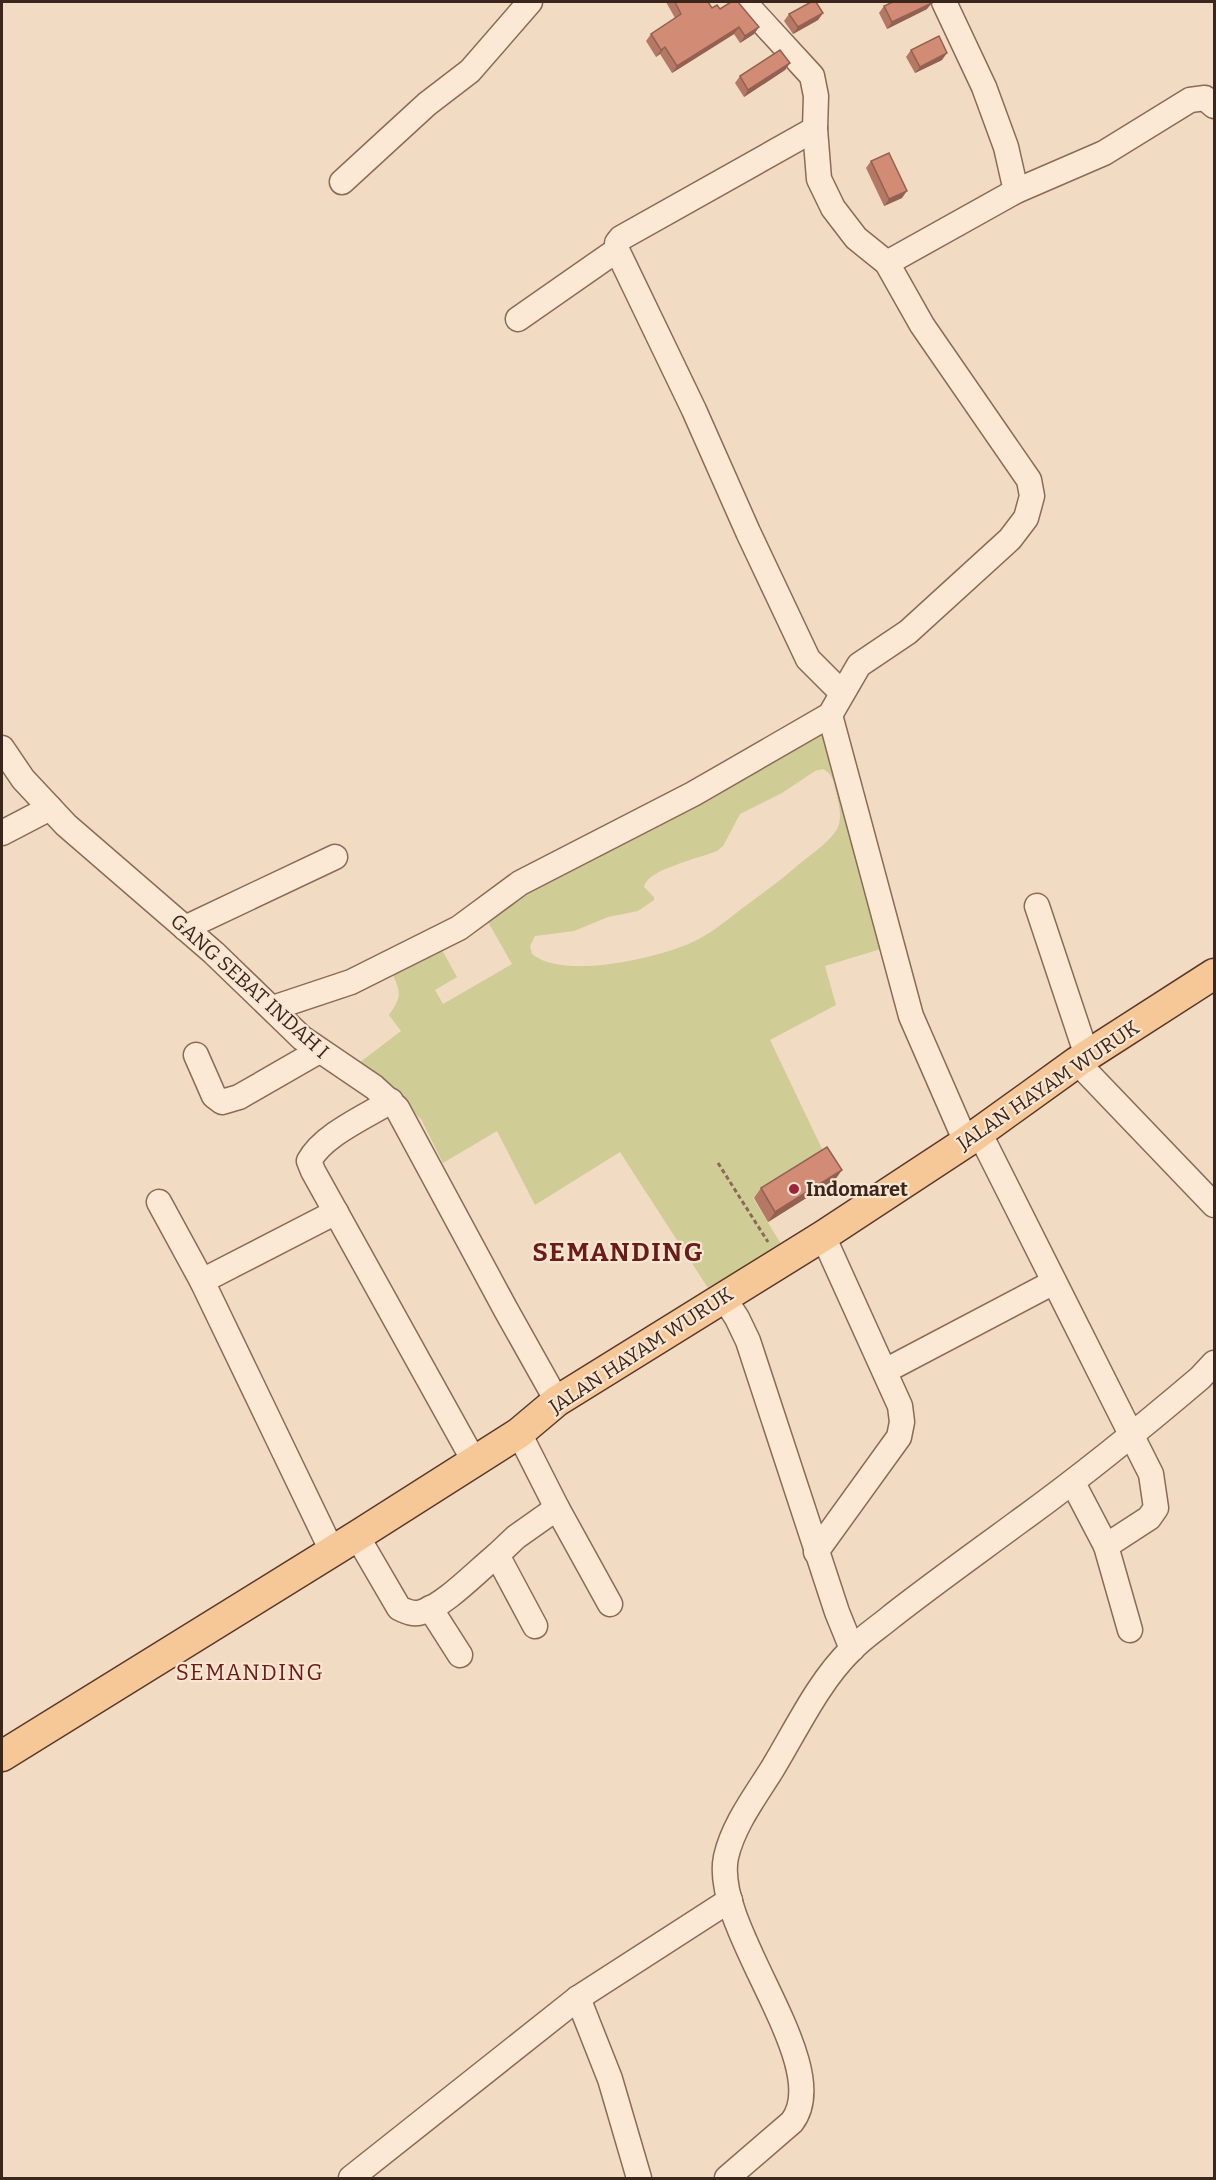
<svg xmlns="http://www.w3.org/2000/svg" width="1216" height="2180" viewBox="0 0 1216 2180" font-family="Bitter,serif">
<rect width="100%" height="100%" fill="#f1dbc2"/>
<path fill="#d0cc95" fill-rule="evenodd" d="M825 724 884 948 825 966 836 1005 770 1040 824 1153 753 1198 781 1244 708 1288 620 1152 535 1205 497 1131 443 1163 421 1119 359 1063 401 1031 389 1015C402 997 401 992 392 973L437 941 457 977 435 990 443 1004 512 964 484 915ZM823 769C833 774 834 782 836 792 838 802 842 813 839 824 836 838 809 856 798 865 780 881 760 895 740 910 727 920 714 931 699 939 665 957 564 981 532 954L530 946 535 936 574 931 608 917 638 911 654 900V897L644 887C647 869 701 858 717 851L723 846 740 814 782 793 815 771Z"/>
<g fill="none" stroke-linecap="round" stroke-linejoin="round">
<defs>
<g id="minor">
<path d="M744 2 812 76 816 96 815 129 819 179 833 208 856 238 887 263"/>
<path d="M815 129 621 238 617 243V250L694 410 748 532 808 659 842 693"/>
<path d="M342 182 427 104 470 71 530 2"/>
<path d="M1016 191 1104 153 1190 100 1205 98 1214 106"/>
<path d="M518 319 617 250"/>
<path d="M830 715 911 1016 966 1142"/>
<path d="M2 748 23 779 66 825 214 953 302 1038 374 1087 397 1108 506 1310 557 1401"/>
<path d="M2 833 50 808"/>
<path d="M1037 906 1087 1056"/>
<path d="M185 928 335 857"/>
<path d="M273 1008 351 982 459 928 520 883 693 794 830 715 859 665 908 632 1010 539 1026 518 1032 496 1029 480 922 325 887 263 1016 191 1006 147 984 87 944 2"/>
<path d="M196 1055 214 1096 222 1102 239 1097 319 1051"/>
<path d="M1077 1062 1214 1205"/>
<path d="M391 1101C365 1117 323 1135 309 1161L313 1171 474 1461"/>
<path d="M979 1132 1151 1474 1156 1508 1149 1518 1106 1546"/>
<path d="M159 1202 202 1281 332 1551"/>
<path d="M202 1281 336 1212"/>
<path d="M724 1298 737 1318 748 1341 837 1612 852 1649"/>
<path d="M885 1371 1054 1282"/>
<path d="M519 1433 557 1508 610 1604"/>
<path d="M1073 1483 1106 1546 1130 1630"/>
<path d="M357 1536 399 1608C407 1612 414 1615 422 1612 445 1605 477 1571 497 1555"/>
<path d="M816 1552 899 1437 902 1422 900 1406 823 1236"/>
<path d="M430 1608 460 1655"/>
<path d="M535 1626 497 1555 516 1537 557 1508"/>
<path d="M578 1998 610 2079 639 2178"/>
<path d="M351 2178 578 1998 730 1900"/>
<path d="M727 2178 792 2122C836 2065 711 1928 726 1857 733 1826 754 1798 771 1771 795 1732 818 1682 851 1650 863 1637 879 1627 892 1616 933 1584 975 1554 1017 1523 1081 1477 1140 1429 1200 1378L1214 1363"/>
</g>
<path id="major" d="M2 1756 357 1536 519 1433 557 1401 823 1236 966 1142 1077 1062 1214 974"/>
</defs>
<use href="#minor" stroke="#8c6a58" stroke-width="27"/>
<use href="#major" stroke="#5a392c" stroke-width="33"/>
<path stroke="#8c6a58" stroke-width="3" stroke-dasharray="4.5 3" stroke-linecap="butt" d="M718 1163 768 1242"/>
<use href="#minor" stroke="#fbe9d6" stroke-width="24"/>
<use href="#major" stroke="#f7c897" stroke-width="30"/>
</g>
<g fill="#b57865">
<path d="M666 2H708L712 8 720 9 759 27 754 34 740 43 734 34 672 73 660 54 656 57 646 41 651 34 675 18Z"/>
<path d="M884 6 927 9 887 29 879 13Z"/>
<path d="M823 13 818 20 793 34 784 21 789 14Z"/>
<path d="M911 50 942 60 915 73 906 57Z"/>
<path d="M790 63 785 70 744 97 735 83 740 76Z"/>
<path d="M871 161 902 198 884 206 866 168Z"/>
<path d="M835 1180 768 1222 754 1198 761 1188Z"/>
</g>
<g fill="#936152">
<path d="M932 3 927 9 887 29 892 22Z"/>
<path d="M823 13 818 20 793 34 798 27Z"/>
<path d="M739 27 734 34 672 73 677 66Z"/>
<path d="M759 27 754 34 740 43 745 36Z"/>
<path d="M665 47 660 54 656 57 661 50Z"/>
<path d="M947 53 942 60 915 73 920 67Z"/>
<path d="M790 63 785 70 744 97 748 90Z"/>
<path d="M907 191 902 198 884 206 889 199Z"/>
<path d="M842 1170 835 1180 768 1222 775 1212Z"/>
</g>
<g fill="#d28b75" stroke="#936152" stroke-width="1.5">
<path d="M675 2H708L712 8 717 5 720 9 731 2H738L759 27 745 36 739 27 677 66 665 47 661 50 651 34 681 14Z"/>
<path d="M811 2H816L823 13 798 27 789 14Z"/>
<path d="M893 2H932V3L892 22 884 6Z"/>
<path d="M939 36 947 53 920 67 911 50Z"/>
<path d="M780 50 790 63 748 90 740 76Z"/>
<path d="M889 153 907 191 889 199 871 161Z"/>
<path d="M827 1147 842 1170 775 1212 761 1188Z"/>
</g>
<circle fill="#9f233a" stroke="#f8e6d2" stroke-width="2" cx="794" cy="1189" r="6"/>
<g text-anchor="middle" stroke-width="4.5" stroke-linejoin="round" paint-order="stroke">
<g font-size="20" fill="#3b261d" stroke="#f8e6d2">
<text transform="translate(250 986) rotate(42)" y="7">GANG SEBAT INDAH I</text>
<text transform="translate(1048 1085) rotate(-34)" y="7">JALAN HAYAM WURUK</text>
<text transform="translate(641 1350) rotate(-33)" y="7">JALAN HAYAM WURUK</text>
</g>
<g font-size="20" font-weight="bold" fill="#3b261d" stroke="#f8e6d2" text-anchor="start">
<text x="806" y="1196">Indomaret</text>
</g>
<g font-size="22" letter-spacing="1.5" fill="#6b1c19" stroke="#f8e6d2">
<text x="250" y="1680">SEMANDING</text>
</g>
<g font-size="26" font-weight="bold" letter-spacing="1.5" fill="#6b1c19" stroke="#f8e6d2">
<text x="618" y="1261">SEMANDING</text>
</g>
</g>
<rect width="1216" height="2180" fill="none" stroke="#3b261d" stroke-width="6"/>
</svg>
